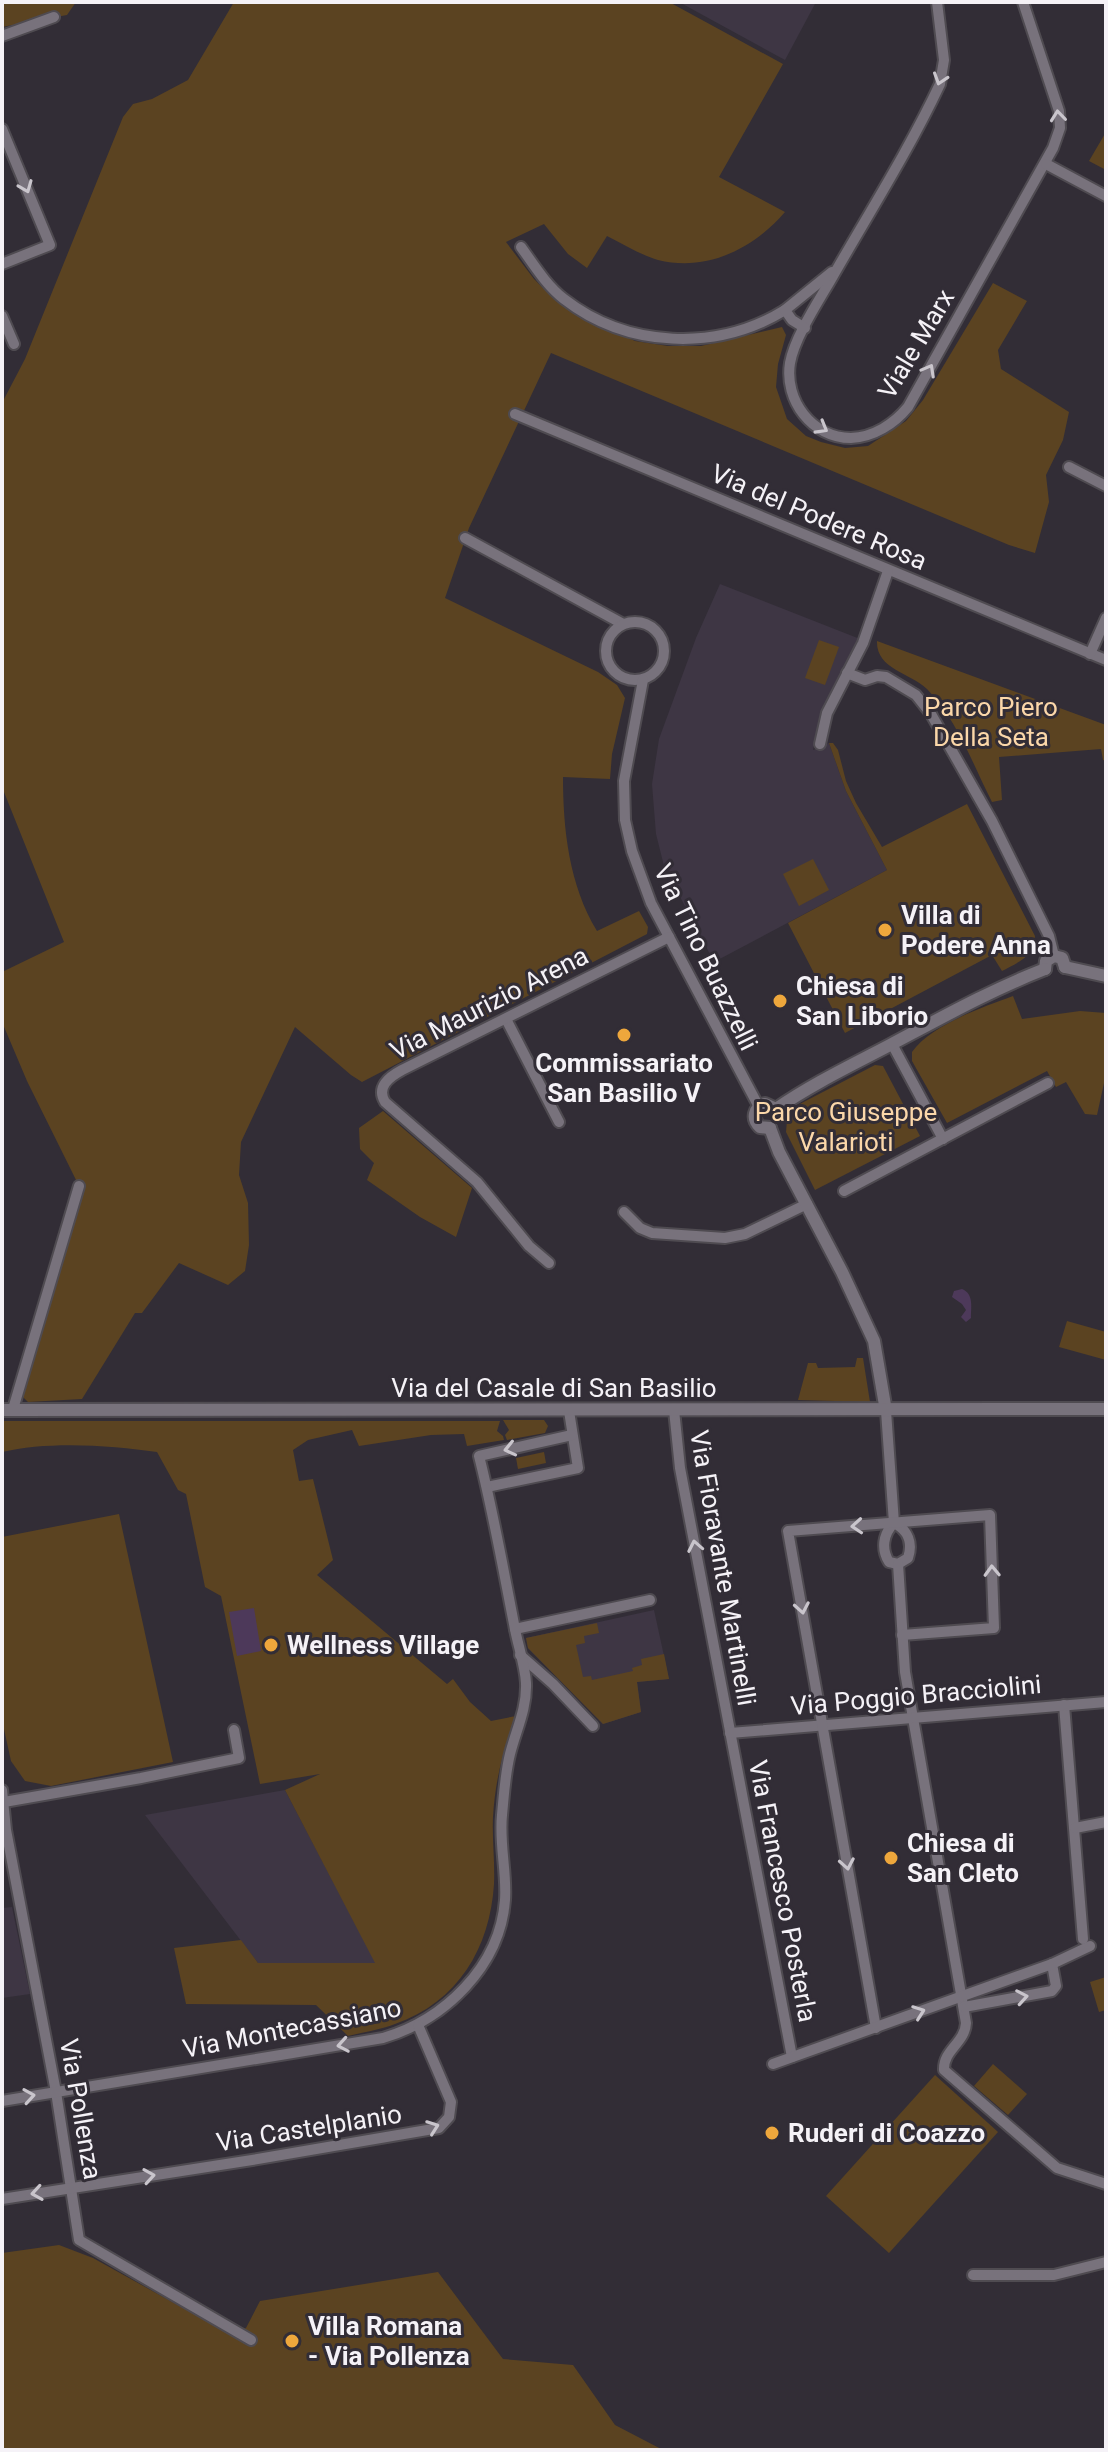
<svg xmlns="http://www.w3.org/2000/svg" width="1108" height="2452" viewBox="0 0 1108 2452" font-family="Roboto,sans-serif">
<rect width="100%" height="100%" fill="#322d36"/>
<g fill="#3e3644">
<path d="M679 2H816L785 60Z"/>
<path d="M720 584 860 639 824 704 813 750 829 743 846 791 887 870 714 962 664 866 656 834 652 784 659 739 696 638Z"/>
<path d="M654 1610 669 1679 637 1682 641 1712 603 1724 528 1648 526 1638Z"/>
<path d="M285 1790 376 1963H258L145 1815Z"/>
<path d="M12 1907 30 1994 2 1998V1908Z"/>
</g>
<g fill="#5b4321">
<path d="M2 2H76L67 15 2 27Z"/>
<path d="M234 2H669L783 64 719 177 785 212C753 249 707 272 658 260 641 255 623 244 607 236L587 268 568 254 544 224 506 242 534 279 555 300 570 310 635 341 668 346H701L782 327 786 335 778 364 776 387 787 419 806 436 821 442 845 448 868 446 906 421 923 400 993 283 1027 301 998 350 1001 369 1069 412 1063 440 1046 475 1049 502 1035 553 1009 545 551 353 469 528 445 598 598 672 617 685 625 698 612 754 610 779 563 777C563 829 569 885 597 931L639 911 648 927 647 934 362 1082 351 1075 295 1027 241 1142 239 1175 248 1203 249 1245 245 1271 228 1285 179 1263 142 1313H135L82 1399 28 1402 22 1396 84 1190 79 1186 27 1081 2 1022V972L64 942 2 787V403L25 359 123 117 133 104 152 99 188 80Z"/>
<path d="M1106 132V170L1089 161Z"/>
<path d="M819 640 839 647 825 685 805 678Z"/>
<path d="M877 641 1106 725V761L1103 760 1101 749 999 757 1002 800 992 802C973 765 957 719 927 689 909 672 876 669 877 641Z"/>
<path d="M829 743H833L838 750 846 781 856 803 882 847 967 804 1035 936C1035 957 1018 962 1002 971L992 955 845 1033 788 923 887 870 846 791Z"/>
<path d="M813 859 829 890 799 906 783 874Z"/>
<path d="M1013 996 1022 1019 1080 1011 1106 1013V1074L1097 1115 1085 1114 1066 1082 1056 1087 1047 1071 947 1123 912 1061V1052C931 1025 983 1007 1013 996Z"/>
<path d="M875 1065 883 1066 920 1136 815 1190 786 1132 787 1120 794 1107Z"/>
<path d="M383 1111 472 1188 456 1237 420 1217 367 1180 374 1163 360 1149 359 1128Z"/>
<path d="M1067 1321 1106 1332V1360L1059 1347Z"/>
<path d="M857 1358H863L870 1402 798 1400 808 1363H816L818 1368 855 1367Z"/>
<path d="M503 1420H544L548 1426 545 1433 507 1440 505 1435 509 1430Z"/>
<path d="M2 1421H500L497 1431 503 1436 504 1440 467 1446 464 1434 431 1435 359 1446 352 1430 308 1440 293 1450 299 1481 313 1479 333 1560 317 1575 447 1684 453 1679 470 1702 491 1721 516 1716C503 1749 495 1782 493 1817 492 1839 495 1862 494 1884 490 1948 458 2002 395 2024 380 2030 363 2032 348 2036L316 2005 186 2004 174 1948 241 1940 258 1963H375L285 1790 320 1774 260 1784 221 1596 205 1587 186 1494 178 1490 157 1452C111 1445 47 1441 2 1452Z"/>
<path d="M544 1452 546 1463 518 1469 516 1458Z"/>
<path d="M119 1514 173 1762 51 1786 25 1781 11 1761 2 1720V1537Z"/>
<path d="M597 1623 599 1633 584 1636 585 1643 576 1645 583 1677 591 1676 592 1680 633 1671 632 1668 642 1665 641 1659 664 1654 669 1679 637 1682 641 1712 603 1724 528 1648 526 1638Z"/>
<path d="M1106 1977V2010L1099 2012 1090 1982Z"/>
<path d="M993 2064 1027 2094 1008 2115 974 2086Z"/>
<path d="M935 2075 998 2132 889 2253 826 2196Z"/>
<path d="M59 2245 93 2258 230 2334 246 2328 260 2301 438 2272 503 2359 573 2365 615 2425 663 2450H2V2253Z"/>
</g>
<g fill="#4d395a">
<path d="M962 1289C974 1294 971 1307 971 1318L966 1322 961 1317 966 1310 962 1304 952 1297 954 1291Z"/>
<path d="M254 1608 261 1651 237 1656 229 1612Z"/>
</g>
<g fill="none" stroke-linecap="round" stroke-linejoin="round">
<defs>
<g id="minor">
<path d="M937 2 944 60 940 84C909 150 869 213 833 276 820 299 795 336 790 363 784 400 812 438 851 438 874 437 894 424 908 407L1053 148 1060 128 1059 111 1023 2"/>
<path d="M2 36 54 17"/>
<path d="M2 129 50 245 2 264"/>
<path d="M1046 164 1106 196"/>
<path d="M521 247C534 265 546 285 564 299 627 348 717 352 785 310"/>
<path d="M2 316 14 344"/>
<path d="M805 328 792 320 785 310 832 272"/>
<path d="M515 414 1106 660"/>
<path d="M1069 467 1106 486"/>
<path d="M465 538 623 624"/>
<circle cx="635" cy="651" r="29"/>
<path d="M1090 654 1106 618"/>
<path d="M847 673 865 680 877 676 886 677 916 695 931 714 992 821 1049 936 1054 956"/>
<path d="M643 680 624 781 625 820 632 851 651 903 759 1107"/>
<path d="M820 744 827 713 863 643 888 571"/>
<path d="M506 1019 559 1122"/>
<path d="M892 1044 943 1139"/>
<path d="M844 1191 1048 1083"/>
<path d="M624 1212 640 1228 652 1233 725 1238 745 1234 807 1204"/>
<path d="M549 1263 529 1246 477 1182 385 1102C376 1087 389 1077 402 1070L669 937"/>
<path d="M13 1409 79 1186"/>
<path d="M674 1410 680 1468 792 2057"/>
<path d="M886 1411 894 1523"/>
<path d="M487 1487 578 1468 569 1411"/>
<path d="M894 1523C908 1530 913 1543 908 1558L898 1564 889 1562C881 1549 883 1534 894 1523Z"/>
<path d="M898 1564 905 1672 966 2023C965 2043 943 2050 944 2070L1057 2168 1106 2184"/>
<path d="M515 1629 650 1600"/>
<path d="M520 1655 553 1684 593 1726"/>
<path d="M1064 1705 1083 1939"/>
<path d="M730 1733 1106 1702"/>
<path d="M2 1790 6 1830 56 2092 79 2240 251 2340"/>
<path d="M4 1802 141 1778 239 1758 234 1730"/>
<path d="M1075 1828 1106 1822"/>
<path d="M964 2007 1052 1991 1056 1986 1052 1964"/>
<path d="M876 2028 788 1531 990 1515 994 1628 902 1635"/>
<path d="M773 2064 1052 1964 1090 1946"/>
<path d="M2 2101 383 2038C444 2020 500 1967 505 1900 507 1872 499 1844 502 1815 504 1795 505 1774 510 1754 516 1730 527 1709 526 1683 525 1664 517 1643 514 1624 503 1568 493 1511 479 1456L572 1435"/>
<path d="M2 2199 252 2160 439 2128 449 2117 451 2102 418 2025"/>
<path d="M973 2275H1054L1106 2262"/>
</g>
<g id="tertiary">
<path d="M1065 967 1106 976"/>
<path d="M1045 969 1046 961 1054 956 1062 958 1065 967"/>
<path d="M776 1109C812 1084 852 1065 890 1045 941 1018 991 990 1045 969"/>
<path d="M770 1128 779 1152 842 1272 874 1341 886 1411"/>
<path d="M770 1128 760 1127C751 1118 754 1108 765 1104L776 1109"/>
<path d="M2 1410 1106 1409"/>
</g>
</defs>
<use href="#minor" stroke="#4f4b51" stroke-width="14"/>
<use href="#tertiary" stroke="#4f4b51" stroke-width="16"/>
<use href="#minor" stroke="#78727c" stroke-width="10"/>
<use href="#tertiary" stroke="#78727c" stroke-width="12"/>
</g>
<defs><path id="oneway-chevron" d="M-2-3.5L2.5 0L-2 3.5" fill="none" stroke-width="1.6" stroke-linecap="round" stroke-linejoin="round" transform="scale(2)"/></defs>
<g stroke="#c9c5cc">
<use href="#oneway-chevron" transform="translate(940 79) rotate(108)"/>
<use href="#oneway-chevron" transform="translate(1058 116) rotate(-96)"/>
<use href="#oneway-chevron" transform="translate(26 187) rotate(68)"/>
<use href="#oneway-chevron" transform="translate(929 370) rotate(-61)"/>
<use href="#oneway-chevron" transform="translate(822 428) rotate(30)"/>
<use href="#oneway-chevron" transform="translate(510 1449) rotate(167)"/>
<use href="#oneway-chevron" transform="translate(857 1526) rotate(176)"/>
<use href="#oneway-chevron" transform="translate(695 1546) rotate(-101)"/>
<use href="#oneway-chevron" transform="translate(992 1571) rotate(-92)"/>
<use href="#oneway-chevron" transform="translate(802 1608) rotate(80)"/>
<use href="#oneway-chevron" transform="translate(847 1864) rotate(80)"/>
<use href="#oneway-chevron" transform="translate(1022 1997) rotate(-10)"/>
<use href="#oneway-chevron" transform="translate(919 2012) rotate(-20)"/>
<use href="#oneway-chevron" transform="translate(343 2045) rotate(170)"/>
<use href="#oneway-chevron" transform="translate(29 2096) rotate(-9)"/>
<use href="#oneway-chevron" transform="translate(433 2127) rotate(-20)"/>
<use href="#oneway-chevron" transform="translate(149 2176) rotate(-9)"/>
<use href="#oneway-chevron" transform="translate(37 2193) rotate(171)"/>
</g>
<g fill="#eea73c" stroke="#322d36" stroke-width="3">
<circle cx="885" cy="930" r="8"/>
<circle cx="780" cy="1001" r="8"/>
<circle cx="624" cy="1035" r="8"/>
<circle cx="271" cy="1645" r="8"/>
<circle cx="891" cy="1858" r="8"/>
<circle cx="772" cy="2133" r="8"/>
<circle cx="292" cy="2341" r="8"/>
</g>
<g text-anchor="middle" stroke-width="6" stroke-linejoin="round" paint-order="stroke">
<g font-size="26" fill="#f5f2f7" stroke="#322d36">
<text transform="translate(916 344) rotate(-59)" y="9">Viale Marx</text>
<text transform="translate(819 517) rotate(23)" y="9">Via del Podere Rosa</text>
<text transform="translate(706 957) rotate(64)" y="9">Via Tino Buazzelli</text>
<text transform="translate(489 1003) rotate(-27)" y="9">Via Maurizio Arena</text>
<text x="554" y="1397">Via del Casale di San Basilio</text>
<text transform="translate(723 1568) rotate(80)" y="9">Via Fioravante Martinelli</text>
<text transform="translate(916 1695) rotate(-5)" y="9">Via Poggio Bracciolini</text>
<text transform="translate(783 1891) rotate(79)" y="9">Via Francesco Posterla</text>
<text transform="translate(292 2028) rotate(-11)" y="9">Via Montecassiano</text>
<text transform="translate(81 2109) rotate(80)" y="9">Via Pollenza</text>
<text transform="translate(309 2128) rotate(-9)" y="9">Via Castelplanio</text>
</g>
<g font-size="26" fill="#fbd7a9" stroke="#322d36">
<text x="991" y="716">Parco Piero<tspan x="991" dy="30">Della Seta</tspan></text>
<text x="846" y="1121">Parco Giuseppe<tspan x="846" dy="30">Valarioti</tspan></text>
</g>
<g font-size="26" font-weight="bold" fill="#f5f2f7" stroke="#322d36" text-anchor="start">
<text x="901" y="924">Villa di<tspan x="901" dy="30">Podere Anna</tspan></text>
<text x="796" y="995">Chiesa di<tspan x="796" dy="30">San Liborio</tspan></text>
<text x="624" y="1072" text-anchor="middle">Commissariato<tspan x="624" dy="30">San Basilio V</tspan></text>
<text x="287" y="1654">Wellness Village</text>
<text x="907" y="1852">Chiesa di<tspan x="907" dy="30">San Cleto</tspan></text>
<text x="788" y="2142">Ruderi di Coazzo</text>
<text x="308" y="2335">Villa Romana<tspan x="308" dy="30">- Via Pollenza</tspan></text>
</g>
</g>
<rect width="1108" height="2452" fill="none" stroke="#f5f2f7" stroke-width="8"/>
</svg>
